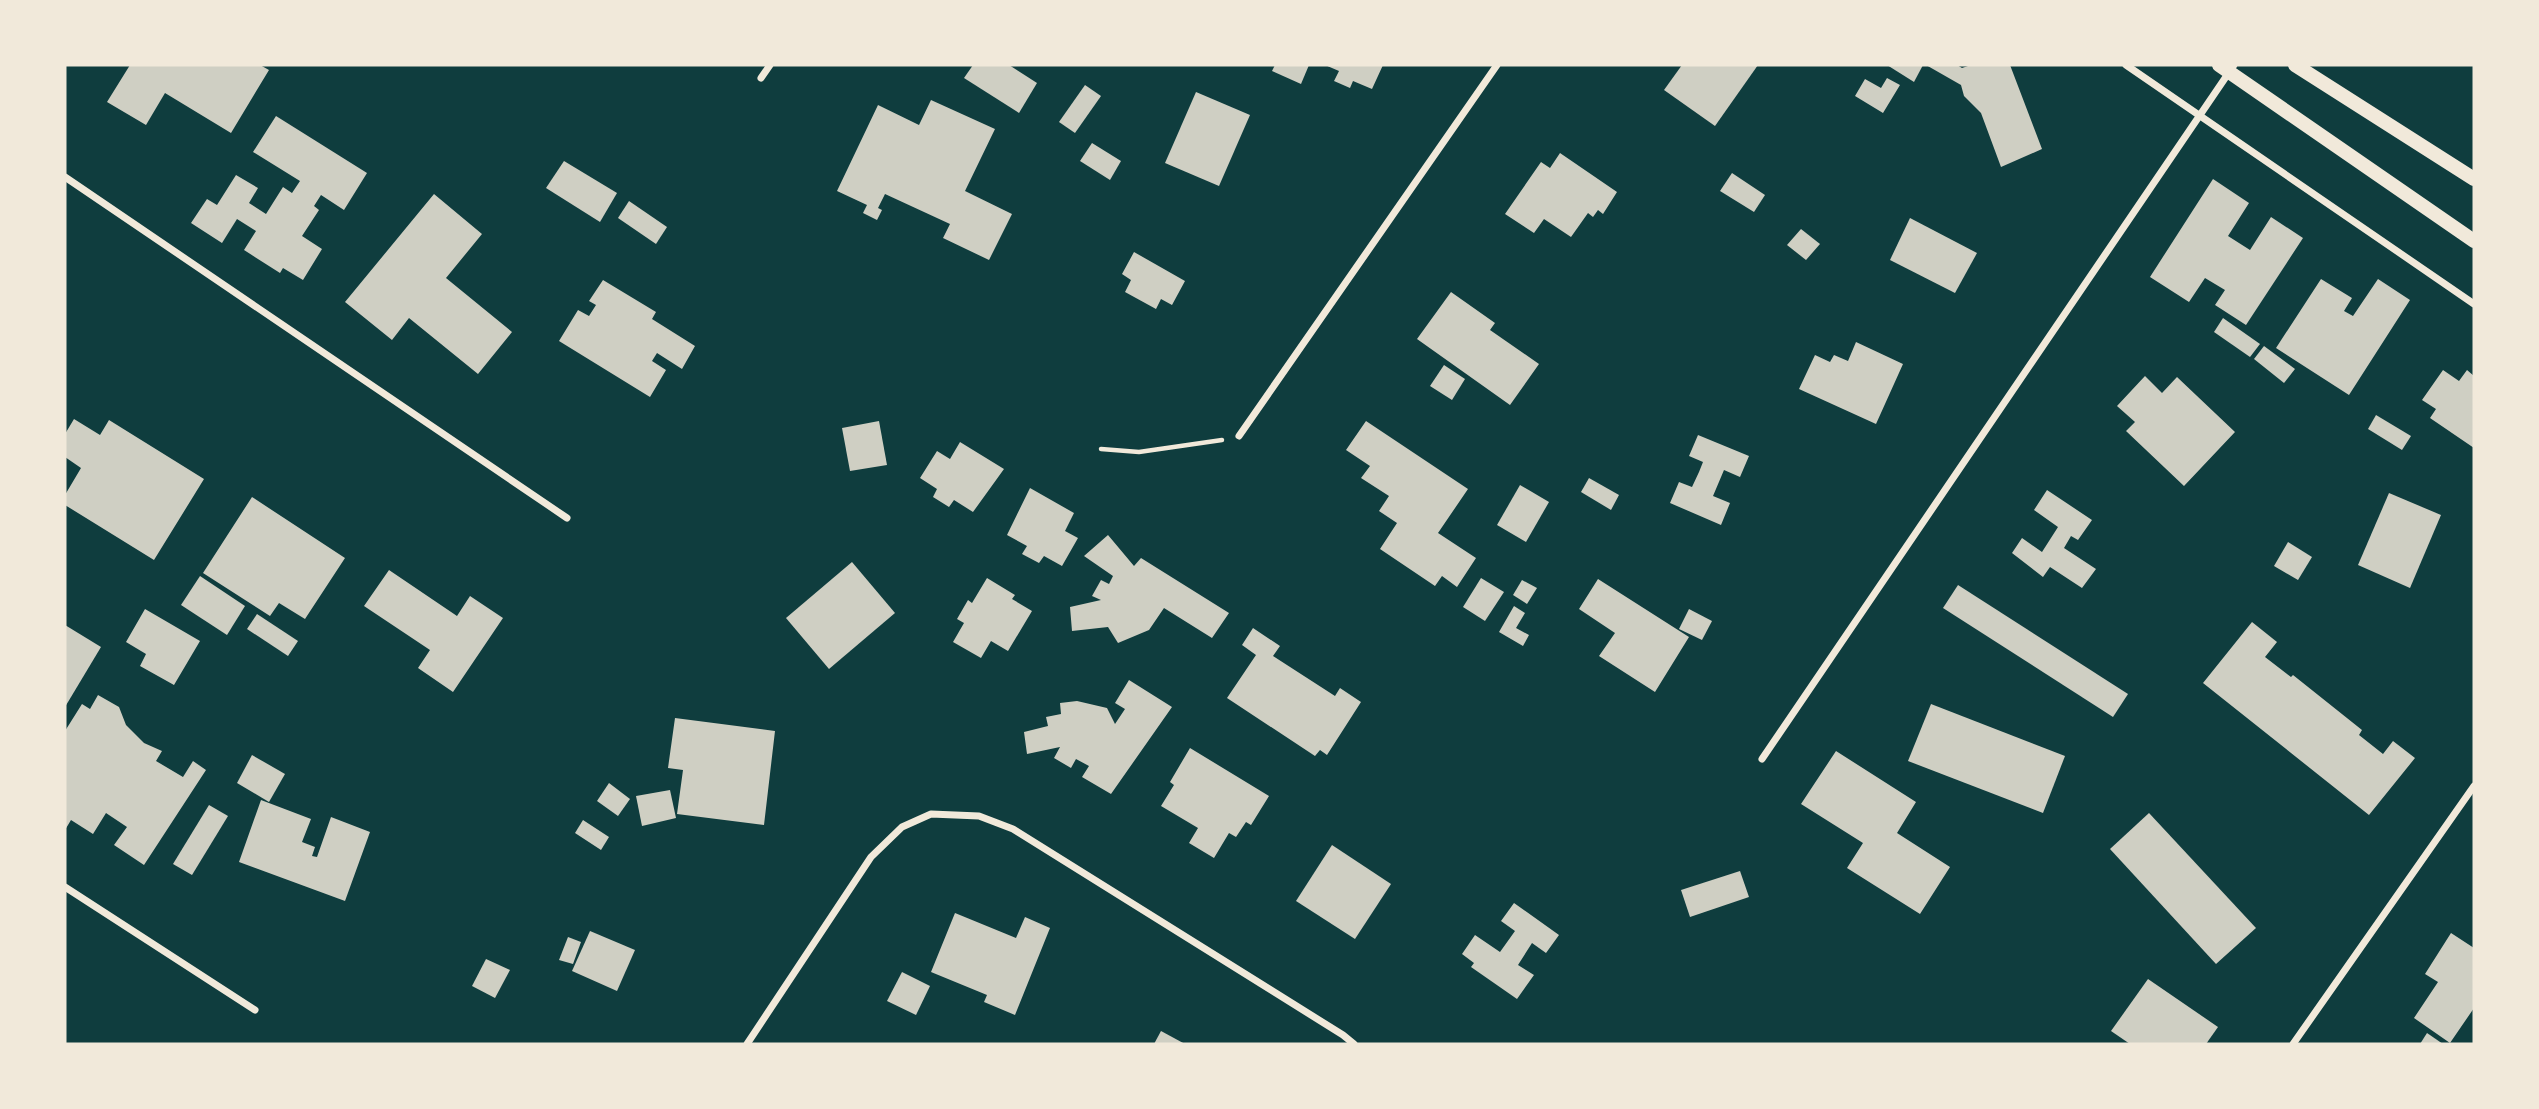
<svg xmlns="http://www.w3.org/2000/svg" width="2539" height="1109" viewBox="0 0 2539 1109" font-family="'Crimson Pro',serif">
<rect width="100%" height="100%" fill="#0f3d3e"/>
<g fill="#cfcfc3">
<path d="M130 65H260L269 70 231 133 165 93 146 125 107 102Z"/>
<path d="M973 65H1009L1037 83 1019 113 964 78Z"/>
<path d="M1275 65H1309L1301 84 1272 71Z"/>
<path d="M1325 65H1383L1372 89 1353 81 1350 88 1334 81 1339 71Z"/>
<path d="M1682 65H1758L1715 126 1664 90Z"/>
<path d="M1887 65H1923L1914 82Z"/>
<path d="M1926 65H1957L1962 68 1971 65H2010L2042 149 2001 167 1981 113 1964 96 1961 85Z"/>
<path d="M1887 78 1900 85 1883 113 1855 96 1865 79 1881 88Z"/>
<path d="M1085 85 1101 96 1075 133 1059 122Z"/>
<path d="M1196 92 1250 115 1219 186 1165 163Z"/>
<path d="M931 100 995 129 965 191 1012 214 989 260 943 238 950 224 885 194 878 208 882 210 877 220 863 213 867 205 837 191 878 105 919 125Z"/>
<path d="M276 116 367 173 344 210 321 195 314 206 319 210 302 236 322 249 303 280 283 268 280 273 244 250 256 231 237 219 222 243 191 223 207 199 217 205 236 175 258 188 249 203 266 214 283 187 292 193 300 181 253 152Z"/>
<path d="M1092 143 1121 161 1110 180 1080 161Z"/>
<path d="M1560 153 1617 192 1603 214 1598 210 1593 217 1588 213 1571 237 1544 219 1534 233 1505 214 1541 162 1550 168Z"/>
<path d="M564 161 617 193 600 222 546 188Z"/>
<path d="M1732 173 1765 195 1754 212 1720 191Z"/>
<path d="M2213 179 2249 203 2228 236 2250 250 2271 217 2303 238 2246 325 2215 305 2225 290 2205 278 2189 302 2150 277Z"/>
<path d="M434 194 482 234 446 278 512 332 478 374 409 318 392 340 345 302Z"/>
<path d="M629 201 667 227 656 244 618 218Z"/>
<path d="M1910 218 1977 253 1955 293 1890 260Z"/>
<path d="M1801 229 1820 244 1806 260 1787 245Z"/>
<path d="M1134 252 1185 281 1172 305 1161 299 1156 309 1125 292 1131 280 1122 274Z"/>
<path d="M2321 279 2352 298 2344 311 2353 316 2378 279 2410 300 2349 395 2276 348Z"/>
<path d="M603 280 656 312 652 319 695 346 682 369 657 353 652 361 666 370 650 397 559 341 578 310 589 316 596 305 589 301Z"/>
<path d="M1451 292 1495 323 1490 330 1539 364 1510 405 1417 339Z"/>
<path d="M2223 318 2260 344 2250 357 2214 332Z"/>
<path d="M1856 342 1903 364 1876 424 1799 389 1815 355 1830 362 1834 355 1848 361Z"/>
<path d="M2264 346 2295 369 2284 383 2254 359Z"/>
<path d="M1444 365 1465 379 1452 400 1430 386Z"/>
<path d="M2443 370 2459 381 2467 370 2474 376V448L2430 418 2436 409 2422 400Z"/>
<path d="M2145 376 2162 393 2177 377 2235 432 2184 486 2126 431 2135 422 2117 406Z"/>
<path d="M2376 415 2411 436 2402 450 2368 429Z"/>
<path d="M74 419 100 435 109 420 204 479 154 560 65 505V495L81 468 65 457V434Z"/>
<path d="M879 421 887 465 850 471 842 428Z"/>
<path d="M1366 421 1468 489 1438 533 1476 558 1457 587 1442 576 1435 586 1380 549 1397 523 1379 511 1389 496 1361 478 1370 466 1346 450Z"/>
<path d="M1698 435 1749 456 1740 477 1724 470 1713 496 1730 503 1721 525 1670 503 1679 482 1692 487 1699 472 1703 462 1689 456Z"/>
<path d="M960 442 1004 469 973 512 954 500 949 507 933 497 937 489 920 478 937 451 950 459Z"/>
<path d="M1589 478 1619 495 1611 510 1581 492Z"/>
<path d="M1520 485 1549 502 1526 542 1497 525Z"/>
<path d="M1030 488 1074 513 1065 531 1078 538 1062 566 1044 556 1039 563 1022 554 1027 546 1007 535Z"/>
<path d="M2047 490 2092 520 2078 540 2071 536 2064 548 2096 569 2082 588 2050 567 2043 577 2012 553 2022 538 2042 552 2058 527 2034 510Z"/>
<path d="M2389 493 2441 515 2410 588 2358 565Z"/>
<path d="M252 497 345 558 305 619 279 603 270 616 203 573Z"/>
<path d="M1108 535 1134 566 1141 558 1229 613 1212 638 1164 608 1149 630 1118 643 1108 627 1072 631 1070 607 1101 600 1092 596 1101 580 1109 584 1113 576 1084 556Z"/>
<path d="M2288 542 2312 557 2298 580 2274 566Z"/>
<path d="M852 562 895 613 829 669 786 618Z"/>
<path d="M389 570 457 616 470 596 503 618 453 692 418 668 430 650 364 606Z"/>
<path d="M200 576 245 606 227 635 181 605Z"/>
<path d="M987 578 1015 595 1012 599 1032 611 1008 651 991 641 981 658 953 642 964 623 957 619 968 600 972 603Z"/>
<path d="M1481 578 1504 592 1485 621 1463 607Z"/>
<path d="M1598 579 1689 637 1655 692 1599 656 1615 633 1579 609Z"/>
<path d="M1522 580 1537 588 1527 604 1513 595Z"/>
<path d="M1958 585 2128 694 2113 717 1943 608Z"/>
<path d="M1514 606 1525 613 1516 628 1529 635 1523 646 1499 632Z"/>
<path d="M145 609 200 641 174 685 140 666 146 654 126 642Z"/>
<path d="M1689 609 1712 621 1702 640 1679 629Z"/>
<path d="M257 614 298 641 288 656 247 629Z"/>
<path d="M2252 622 2277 642 2265 657 2291 677 2293 675 2362 730 2359 735 2383 754 2393 741 2415 758 2369 815 2203 683Z"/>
<path d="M65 625 101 647 65 707Z"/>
<path d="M1253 628 1280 646 1273 656 1335 696 1340 688 1361 702 1327 755 1320 750 1315 756 1227 698 1256 655 1242 645Z"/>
<path d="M1129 680 1172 707 1111 794 1082 777 1089 766 1076 759 1071 768 1054 758 1060 747 1027 754 1024 732 1048 726 1046 717 1061 714 1060 703 1077 701 1107 708 1115 724 1125 709 1115 703Z"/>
<path d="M98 695 119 707 126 725 144 743 162 751 156 761 183 777 193 761 206 770 144 865 114 845 127 827 106 813 93 834 71 820 65 830V731L82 704 90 709Z"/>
<path d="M1931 704 2065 756 2043 813 1908 761Z"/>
<path d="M675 718 775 731 764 825 677 814 683 770 668 768Z"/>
<path d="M1190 748 1269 796 1251 825 1246 822 1236 837 1229 833 1214 858 1189 843 1198 828 1161 806 1174 785 1170 782Z"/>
<path d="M1836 751 1916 802 1897 833 1950 867 1920 914 1847 868 1863 843 1801 804Z"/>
<path d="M252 755 285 774 269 802 237 783Z"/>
<path d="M609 783 630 799 618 816 597 801Z"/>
<path d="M670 790 676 818 642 826 636 796Z"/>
<path d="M261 800 311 819 302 842 315 847 312 856 317 857 331 817 370 832 345 901 239 862Z"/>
<path d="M209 805 228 816 192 875 173 864Z"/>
<path d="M2149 813 2256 928 2216 964 2110 849Z"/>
<path d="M583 820 609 837 601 850 575 833Z"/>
<path d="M1332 845 1391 884 1355 939 1296 901Z"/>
<path d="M1740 871 1749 897 1690 917 1681 890Z"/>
<path d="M1514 903 1559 935 1546 953 1532 943 1518 965 1534 975 1517 999 1471 967 1474 963 1462 954 1475 935 1500 952 1515 931 1501 921Z"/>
<path d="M955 913 1016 938 1025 917 1050 928 1015 1015 984 1002 987 995 931 972Z"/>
<path d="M590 931 635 950 617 991 572 971Z"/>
<path d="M2451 933 2474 948V1008L2450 1043 2414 1018 2438 982 2425 974Z"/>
<path d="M568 937 581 942 573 964 559 960Z"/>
<path d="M486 959 510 970 495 998 472 986Z"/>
<path d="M902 972 930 986 916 1015 887 1001Z"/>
<path d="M2148 979 2218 1027 2206 1044H2130L2111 1031Z"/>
<path d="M1161 1031 1185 1044H1154Z"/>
<path d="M2427 1033 2443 1044H2420Z"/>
</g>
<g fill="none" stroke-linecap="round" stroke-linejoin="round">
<path stroke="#f1e9da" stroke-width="4.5" d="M1101 449 1139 452 1222 440"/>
<g stroke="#f1e9da" stroke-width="7">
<path d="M2126 65 2474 304"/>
<path d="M761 78 770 65"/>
<path d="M65 177 567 518"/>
<path d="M1239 436 1497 65"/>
<path d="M1762 759 2234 65"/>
<path d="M65 887 255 1010"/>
<path d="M747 1044 871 857 902 827 931 814 979 816 1013 829 1343 1035 1354 1044"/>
<path d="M2293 1044 2474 786"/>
</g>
<g stroke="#f1e9da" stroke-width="14">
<path d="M2219 65 2474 241"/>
<path d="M2295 65 2474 179"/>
</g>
</g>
<rect width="2539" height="1109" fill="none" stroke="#f1e9da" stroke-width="133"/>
</svg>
